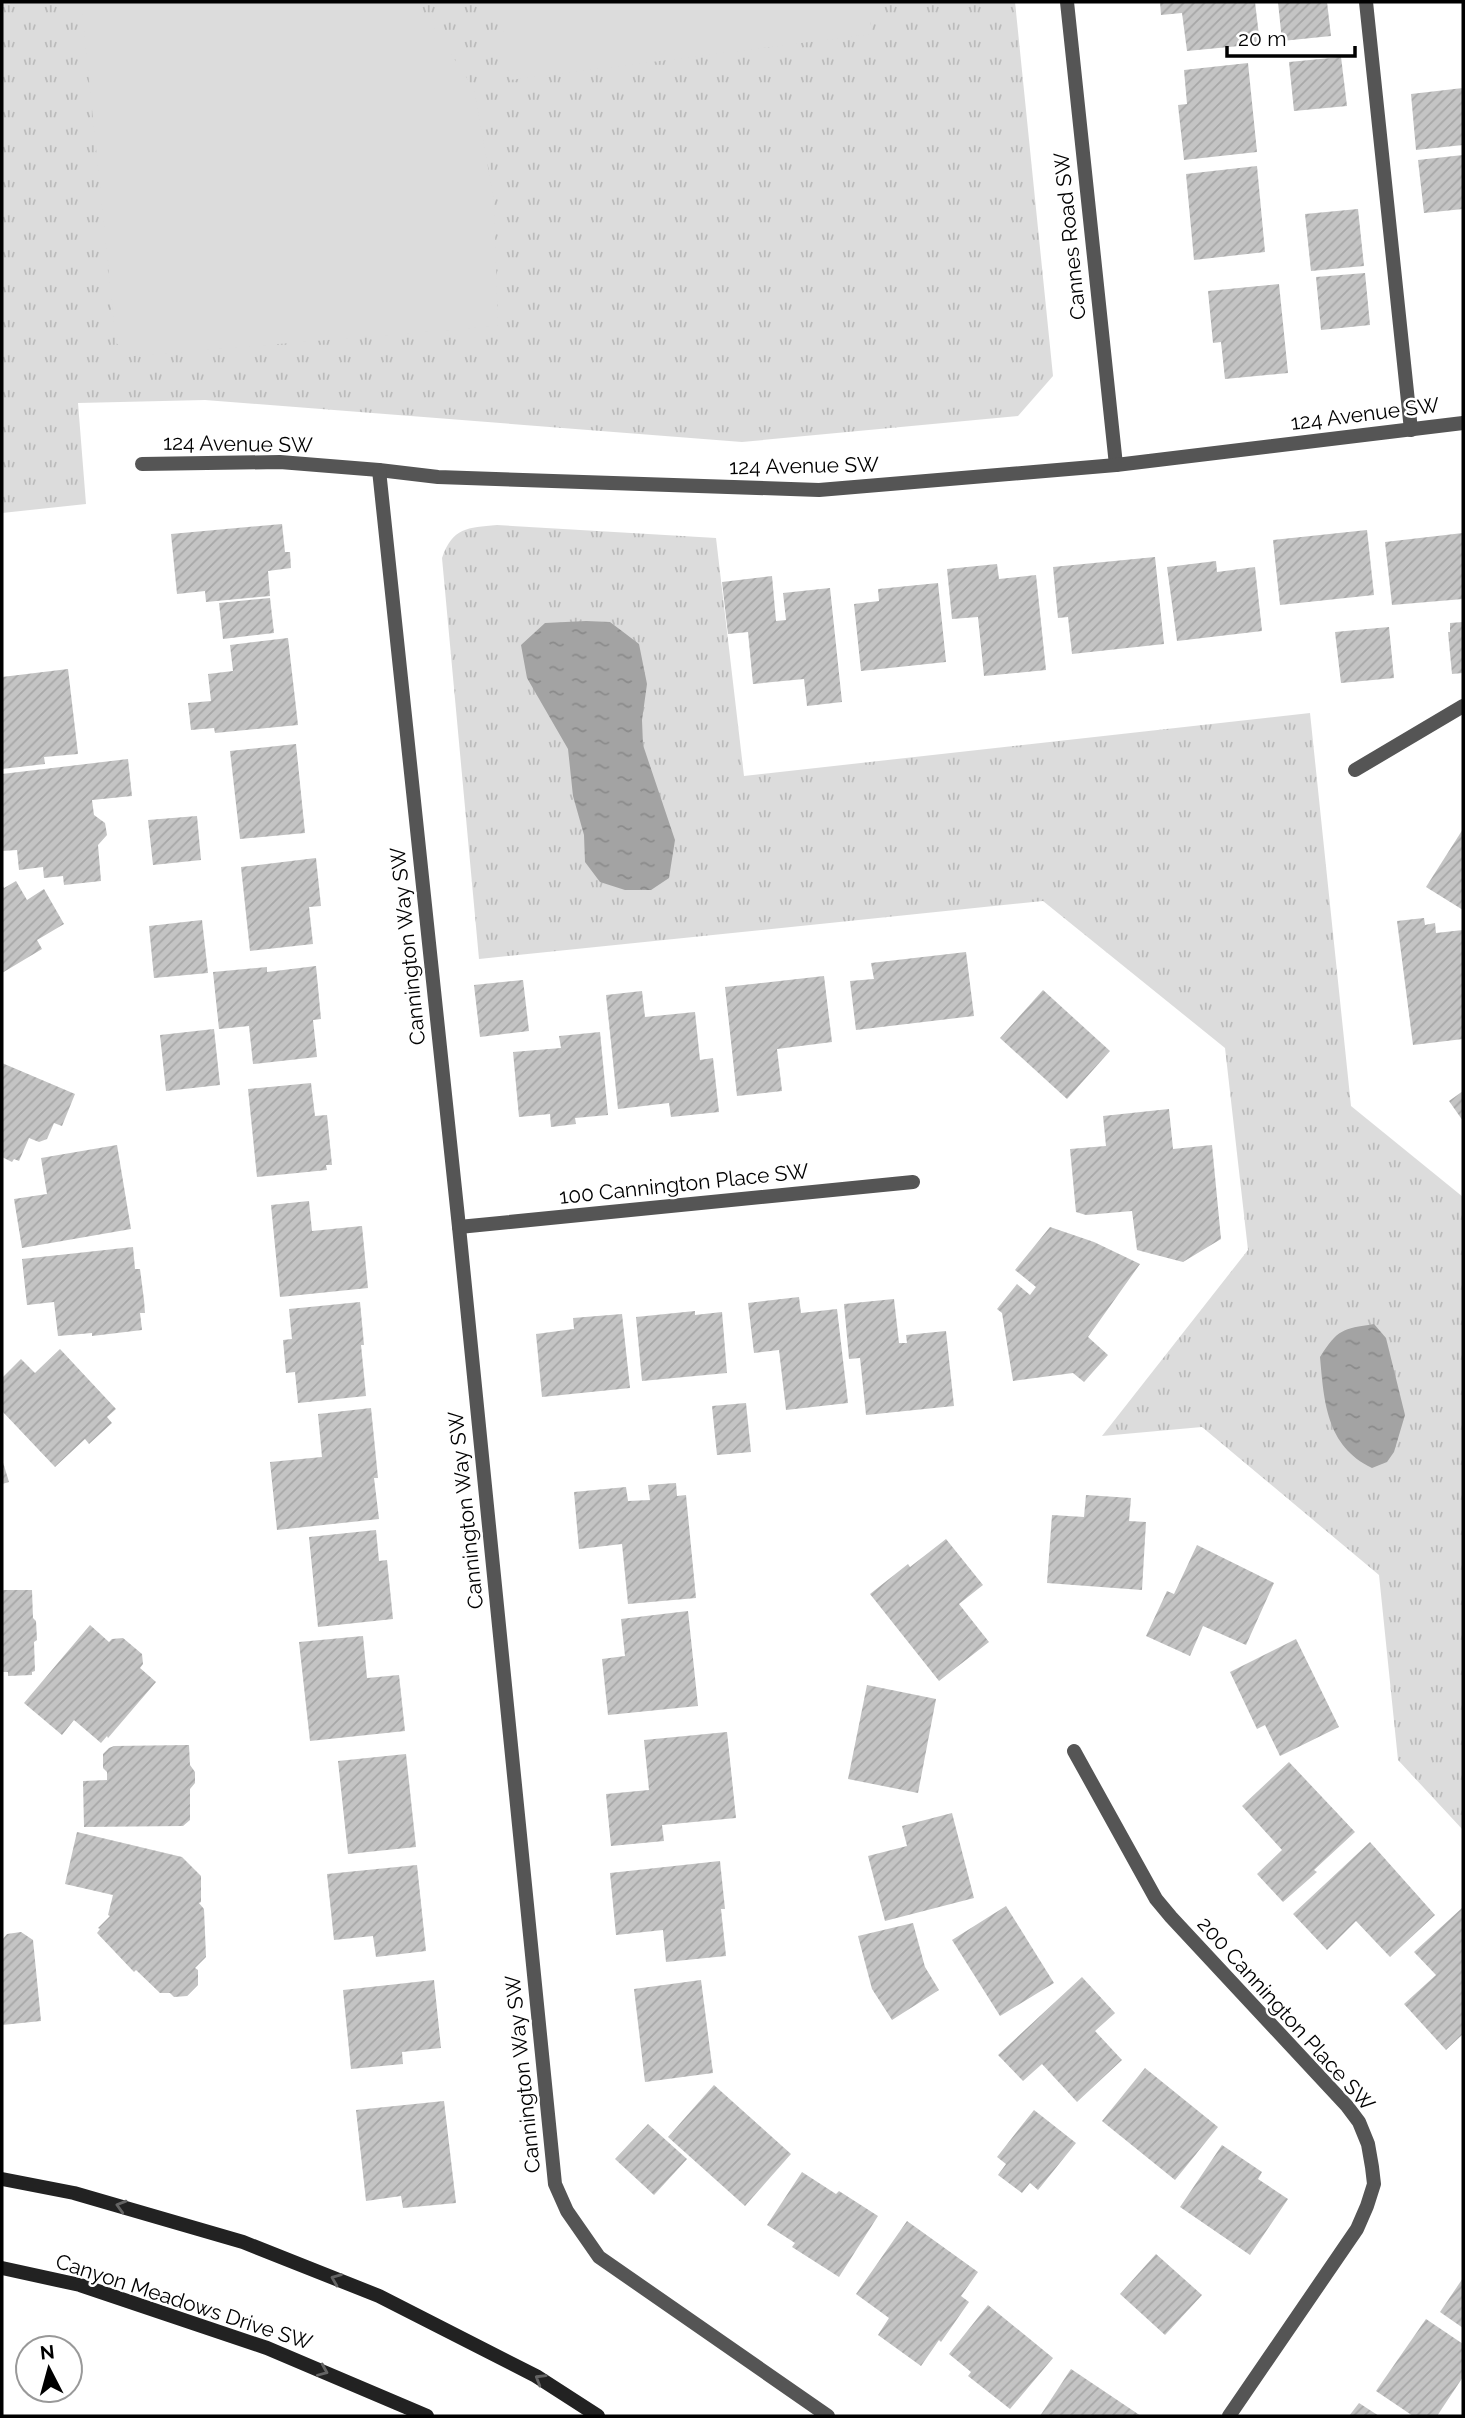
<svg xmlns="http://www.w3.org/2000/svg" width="1465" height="2418" viewBox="0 0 1465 2418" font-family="Raleway,sans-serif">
<defs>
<pattern id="park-tufts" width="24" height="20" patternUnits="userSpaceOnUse" patternTransform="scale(1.75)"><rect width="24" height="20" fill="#dcdcdc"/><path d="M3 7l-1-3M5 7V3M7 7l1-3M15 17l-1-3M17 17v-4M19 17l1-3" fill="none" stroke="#bbb"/></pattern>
<pattern id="water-ripples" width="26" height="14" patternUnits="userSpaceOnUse" patternTransform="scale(1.75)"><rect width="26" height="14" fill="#a3a3a3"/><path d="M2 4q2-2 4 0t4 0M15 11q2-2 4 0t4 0" fill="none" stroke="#8b8b8b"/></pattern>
<pattern id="building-hatch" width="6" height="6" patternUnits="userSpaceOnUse" patternTransform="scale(1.75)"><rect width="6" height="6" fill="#c4c4c4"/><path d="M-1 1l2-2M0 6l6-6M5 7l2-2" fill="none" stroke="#a7a7a7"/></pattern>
</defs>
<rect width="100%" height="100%" fill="#fff"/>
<g fill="url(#park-tufts)">
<path d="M2 2H1015L1053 376 1018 416 742 442 205 400 78 403 86 504 2 513Z"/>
<path d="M497 525 716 538 744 776 1310 713 1351 1106 1463 1197V1830L1398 1760 1379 1575 1202 1427 1102 1436 1248 1250 1225 1048 1043 901 479 959 442 558C453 527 467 528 497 525Z"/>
</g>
<g fill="#dcdcdc">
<path d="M81 2H401L425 14 474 89 494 201 498 326 133 356 116 343Z"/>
<path d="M500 2H868L872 34 510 80Z"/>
</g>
<g fill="url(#water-ripples)">
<path d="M586 621 610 622 639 644 647 684 642 720 643 745 675 840 669 878 651 890H625L600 882 585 862 584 835 573 796 568 749 527 678 521 645 545 623Z"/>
<path d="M1374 1324 1386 1338 1405 1415 1394 1452 1387 1462 1372 1468C1326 1446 1324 1401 1320 1357 1338 1329 1342 1329 1374 1324Z"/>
</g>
<g fill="url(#building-hatch)">
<path d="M1160 2H1255L1260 44 1187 51 1182 13 1161 15Z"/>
<path d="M1278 2H1327L1331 36 1282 41Z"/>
<path d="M1341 57 1347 106 1294 111 1289 62Z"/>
<path d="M1248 63 1257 152 1184 160 1178 105 1187 104 1184 70Z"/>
<path d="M1463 88V145L1416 150 1411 94Z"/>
<path d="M1463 155V209L1424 213 1418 160Z"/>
<path d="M1257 166 1265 252 1194 260 1186 174Z"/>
<path d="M1358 209 1364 266 1311 271 1305 214Z"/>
<path d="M1365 273 1370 325 1321 330 1316 277Z"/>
<path d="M1279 284 1288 373 1225 379 1221 342 1213 343 1208 291Z"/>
<path d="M282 524 285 552H290L291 568 268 571 270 596 206 602 205 591 177 594 171 534Z"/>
<path d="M1367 530 1374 595 1280 605 1273 540Z"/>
<path d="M1463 533V599L1392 605 1385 542Z"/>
<path d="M1155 557 1164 644 1072 654 1068 617 1058 618 1053 567Z"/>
<path d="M1216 561 1217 572 1255 567 1262 631 1177 641 1167 567Z"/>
<path d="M997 564 999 579 1036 575 1046 670 984 676 978 617 952 619 947 569Z"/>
<path d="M772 576 776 621 786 620 783 593 830 588 842 702 807 706 804 679 753 684 748 632 728 634 722 582Z"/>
<path d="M938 583 946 662 861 671 854 604 879 601 878 589Z"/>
<path d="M270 598 274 633 223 639 219 603Z"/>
<path d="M1463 622V673L1452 674 1448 632H1450V623Z"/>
<path d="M1389 627 1394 678 1341 683 1335 632Z"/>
<path d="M288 638 298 725 215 733 214 728 191 730 188 703 211 701 208 674 233 671 230 645Z"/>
<path d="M68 669 78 754 44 757 45 764 2 769V677Z"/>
<path d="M296 744 305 833 240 839 230 751Z"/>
<path d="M128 759 132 796 92 800 94 815 105 823 107 835 98 845 101 881 64 885 63 876 44 878 43 867 19 870 17 850 2 851V774Z"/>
<path d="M197 816 201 860 153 865 148 820Z"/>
<path d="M1463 829V910L1426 887Z"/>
<path d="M316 858 321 906 309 907 313 944 250 951 241 867Z"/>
<path d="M16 881 27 900 44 889 64 924 37 940 42 949 2 973V884L4 888Z"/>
<path d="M1424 918 1425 925 1435 923 1436 933 1463 930V1039L1413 1045 1397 921Z"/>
<path d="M202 920 208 973 154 978 149 926Z"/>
<path d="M966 952 974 1016 856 1030 850 981 874 979 871 963Z"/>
<path d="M316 966 321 1019 313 1020 317 1057 253 1064 249 1026 219 1029 213 972 267 967V972Z"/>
<path d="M824 976 832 1042 777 1049 782 1091 737 1096 725 987Z"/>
<path d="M523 980 529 1031 480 1037 474 985Z"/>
<path d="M1043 990 1110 1051 1067 1099 1000 1038Z"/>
<path d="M642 991 645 1017 695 1012 700 1060 713 1058 719 1112 671 1117 669 1103 618 1109 606 995Z"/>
<path d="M214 1029 220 1085 166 1091 160 1035Z"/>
<path d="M600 1032 608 1115 575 1118 576 1124 551 1127 550 1114 519 1117 513 1052 561 1048 559 1036Z"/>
<path d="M2 1063 75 1094 62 1126 54 1123 47 1139 39 1142 29 1138 19 1161 14 1159 12 1162 2 1157Z"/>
<path d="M311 1083 315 1116 327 1115 332 1165H326L327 1170 257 1177 248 1089Z"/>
<path d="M1463 1091V1121L1449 1101Z"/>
<path d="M1169 1109 1173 1149 1212 1145 1221 1239 1183 1262 1137 1250 1132 1211 1086 1215 1076 1212 1070 1149 1106 1146 1103 1116Z"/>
<path d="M117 1145 131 1229 22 1248 14 1199 47 1194 41 1158Z"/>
<path d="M309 1201 312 1231 362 1226 368 1288 280 1297 271 1205Z"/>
<path d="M1050 1227 1094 1242 1140 1264 1088 1337 1108 1355 1084 1382 1073 1373 1013 1381 1002 1313 997 1309 1017 1284 1030 1295 1036 1287 1015 1270Z"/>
<path d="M133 1247 135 1269H140L144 1300 145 1313H140L142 1330 92 1336V1333L58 1336 54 1302 27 1305 22 1259Z"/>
<path d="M799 1297 801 1313 837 1309 848 1403 786 1410 779 1350 754 1353 748 1303Z"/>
<path d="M894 1299 899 1343H907L906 1335 946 1331 954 1406 866 1415 860 1358 849 1359 844 1304Z"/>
<path d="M360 1302 364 1345H361L366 1396 298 1403 295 1372 286 1373 283 1340 292 1339 289 1309Z"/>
<path d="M695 1311V1315L722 1312 727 1373 642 1381 636 1317Z"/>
<path d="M622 1314 630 1388 542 1397 536 1334 574 1329 573 1318Z"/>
<path d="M60 1349 116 1409 107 1417 112 1423 89 1444 85 1439 55 1467 2 1411V1378L21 1359 35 1373Z"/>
<path d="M746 1403 751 1452 717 1455 712 1406Z"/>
<path d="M371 1408 378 1478H374L379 1519 277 1530 270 1462 322 1457 318 1414Z"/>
<path d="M2 1459 9 1482 2 1484Z"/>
<path d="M676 1483 677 1496 686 1495 696 1598 628 1604 622 1544 579 1549 574 1492 626 1487 628 1501 650 1500 648 1485Z"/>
<path d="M1086 1495 1131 1498 1129 1521 1146 1522 1142 1590 1047 1583 1052 1515 1084 1517Z"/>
<path d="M376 1530 379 1561 387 1560 393 1619 318 1627 309 1537Z"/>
<path d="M946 1539 983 1585 959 1604 989 1642 939 1681 870 1594 908 1564 910 1567Z"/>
<path d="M1197 1545 1274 1583 1246 1645 1203 1626 1190 1656 1146 1636 1167 1591 1174 1594Z"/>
<path d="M2 1590H32L33 1618 36 1621 37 1640 34 1642 35 1671 32 1672V1675L8 1676V1672H2Z"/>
<path d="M688 1611 698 1706 608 1715 602 1659 625 1656 621 1619Z"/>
<path d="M90 1625 109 1642 112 1639 123 1638 142 1654 143 1664 140 1668 156 1682 108 1738 107 1736 101 1743 74 1720 62 1735 24 1703Z"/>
<path d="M363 1636 367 1678 399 1675 405 1731 310 1741 299 1642Z"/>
<path d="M1296 1639 1339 1727 1280 1756 1265 1725 1257 1729 1230 1672Z"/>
<path d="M867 1685 936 1699 918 1793 848 1779Z"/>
<path d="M727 1732 736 1818 662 1825 664 1841 611 1846 606 1794 649 1790 644 1740Z"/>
<path d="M189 1745 190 1765 195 1772V1783L190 1789V1820L183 1826 84 1827 83 1781 107 1780V1772L103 1768V1754L109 1748 114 1746Z"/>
<path d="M406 1754 416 1847 348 1854 338 1761Z"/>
<path d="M1289 1762 1355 1832 1314 1870 1317 1872 1283 1902 1257 1874 1282 1850 1242 1806Z"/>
<path d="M952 1813 974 1898 885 1921 868 1856 907 1846 902 1826Z"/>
<path d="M77 1832 182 1857 201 1876V1902L199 1903 204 1909 206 1957 195 1968 198 1970V1985L187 1996 174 1997 170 1993H160L136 1970 134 1972 97 1933 100 1929 98 1928 110 1916 108 1915 113 1895 65 1884Z"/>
<path d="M1370 1842 1435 1915 1390 1957 1356 1921 1327 1950 1293 1914Z"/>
<path d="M720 1861 725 1909H721L726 1956 666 1962 663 1930 616 1935 610 1873Z"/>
<path d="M417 1865 426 1951 376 1957 373 1936 334 1940 327 1874Z"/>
<path d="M1006 1906 1054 1983 1000 2016 952 1940Z"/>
<path d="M1462 1908 1463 1910V2034L1446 2050 1404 2004 1436 1975 1414 1952Z"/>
<path d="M913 1923 925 1967 939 1990 892 2020 872 1989 858 1936Z"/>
<path d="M21 1932 33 1940 41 2021 2 2025V1940L7 1934Z"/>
<path d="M1082 1977 1115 2013 1095 2031 1122 2060 1077 2102 1042 2064 1023 2081 998 2055Z"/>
<path d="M434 1980 441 2048 402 2052 403 2064 351 2069 343 1990Z"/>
<path d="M701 1980 713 2073 645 2082 634 1989Z"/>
<path d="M1145 2068 1218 2127 1175 2180 1102 2121Z"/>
<path d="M714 2085 791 2154 745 2206 668 2137Z"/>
<path d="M444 2101 456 2203 403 2208 401 2196 366 2201 356 2110Z"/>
<path d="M1034 2110 1076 2143 1038 2190 1030 2183 1022 2193 998 2175 1006 2164 997 2157Z"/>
<path d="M648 2124 687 2159 654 2195 615 2159Z"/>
<path d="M1222 2145 1262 2172 1258 2179 1288 2199 1250 2255 1180 2207Z"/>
<path d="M802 2172 836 2194 839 2191 878 2216 839 2277 792 2247 795 2243 767 2225Z"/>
<path d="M907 2221 978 2272 961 2296 969 2302 941 2342 939 2340 921 2366 878 2335 889 2318 856 2294Z"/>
<path d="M1156 2254 1202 2295 1165 2335 1120 2294Z"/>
<path d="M1463 2278V2328L1440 2312Z"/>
<path d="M988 2305 1053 2358 1010 2409 968 2376 971 2372 949 2354Z"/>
<path d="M1426 2319 1463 2344V2377L1437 2416H1413L1376 2391Z"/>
<path d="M1071 2369 1141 2416H1040Z"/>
<path d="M1359 2403 1379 2416H1349Z"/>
</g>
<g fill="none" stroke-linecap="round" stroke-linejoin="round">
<g stroke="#555" stroke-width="14">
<path d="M1366 2 1411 430"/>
<path d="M1355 770 1463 706"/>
</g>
<g stroke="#555" stroke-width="14">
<path d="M1067 2 1116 465"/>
<path d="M142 464 280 462 379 470 438 477 819 490 1116 465 1463 423"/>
<path d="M379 470 459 1227 555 2184 567 2211 599 2257 828 2416"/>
<path d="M459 1227 913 1182"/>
<path d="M1074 1751 1156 1899 1171 1917 1347 2106 1359 2122 1368 2144 1372 2167 1374 2184 1367 2206 1357 2229 1229 2416"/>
</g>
<g stroke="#222" stroke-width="14">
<path d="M2 2179 74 2193 243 2242 379 2296 536 2376 598 2416"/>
<path d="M2 2268 80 2285 267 2348 427 2416"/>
</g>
</g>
<defs><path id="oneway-chevron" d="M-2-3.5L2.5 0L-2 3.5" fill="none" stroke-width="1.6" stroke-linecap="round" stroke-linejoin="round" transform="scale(1.75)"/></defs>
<g stroke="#646464">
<use href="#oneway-chevron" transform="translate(121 2206) rotate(-164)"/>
<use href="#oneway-chevron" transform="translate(336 2279) rotate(-158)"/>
<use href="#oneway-chevron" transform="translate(323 2371) rotate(23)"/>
<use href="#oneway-chevron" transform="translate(540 2379) rotate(-149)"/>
</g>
<g text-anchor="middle" stroke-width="5" stroke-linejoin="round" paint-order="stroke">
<g font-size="21" fill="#000" stroke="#fff">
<text transform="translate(1070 236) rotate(-96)" y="7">Cannes Road SW</text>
<text transform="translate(1365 414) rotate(-7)" y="7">124 Avenue SW</text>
<text transform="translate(238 444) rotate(1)" y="7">124 Avenue SW</text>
<text transform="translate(804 466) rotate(-1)" y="7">124 Avenue SW</text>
<text transform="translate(408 946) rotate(-96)" y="7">Cannington Way SW</text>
<text transform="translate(684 1184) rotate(-6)" y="7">100 Cannington Place SW</text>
<text transform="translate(466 1510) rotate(-96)" y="7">Cannington Way SW</text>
<text transform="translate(1286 2014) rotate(48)" y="7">200 Cannington Place SW</text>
<text transform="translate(523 2074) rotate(-96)" y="7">Cannington Way SW</text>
<text transform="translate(184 2302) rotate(18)" y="7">Canyon Meadows Drive SW</text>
</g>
</g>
<rect width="1465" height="2418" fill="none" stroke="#000000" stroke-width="7"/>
<g transform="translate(49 2369) rotate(354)"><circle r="33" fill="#ffffff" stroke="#999999" stroke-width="2"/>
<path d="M0-5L12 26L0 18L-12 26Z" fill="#000000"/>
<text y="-10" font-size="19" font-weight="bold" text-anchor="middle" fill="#000000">N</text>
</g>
<path d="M1227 46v10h128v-10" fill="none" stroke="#000000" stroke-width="3.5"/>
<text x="1238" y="46" font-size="21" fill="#000000" stroke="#ffffff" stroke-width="5" paint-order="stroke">20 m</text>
</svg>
